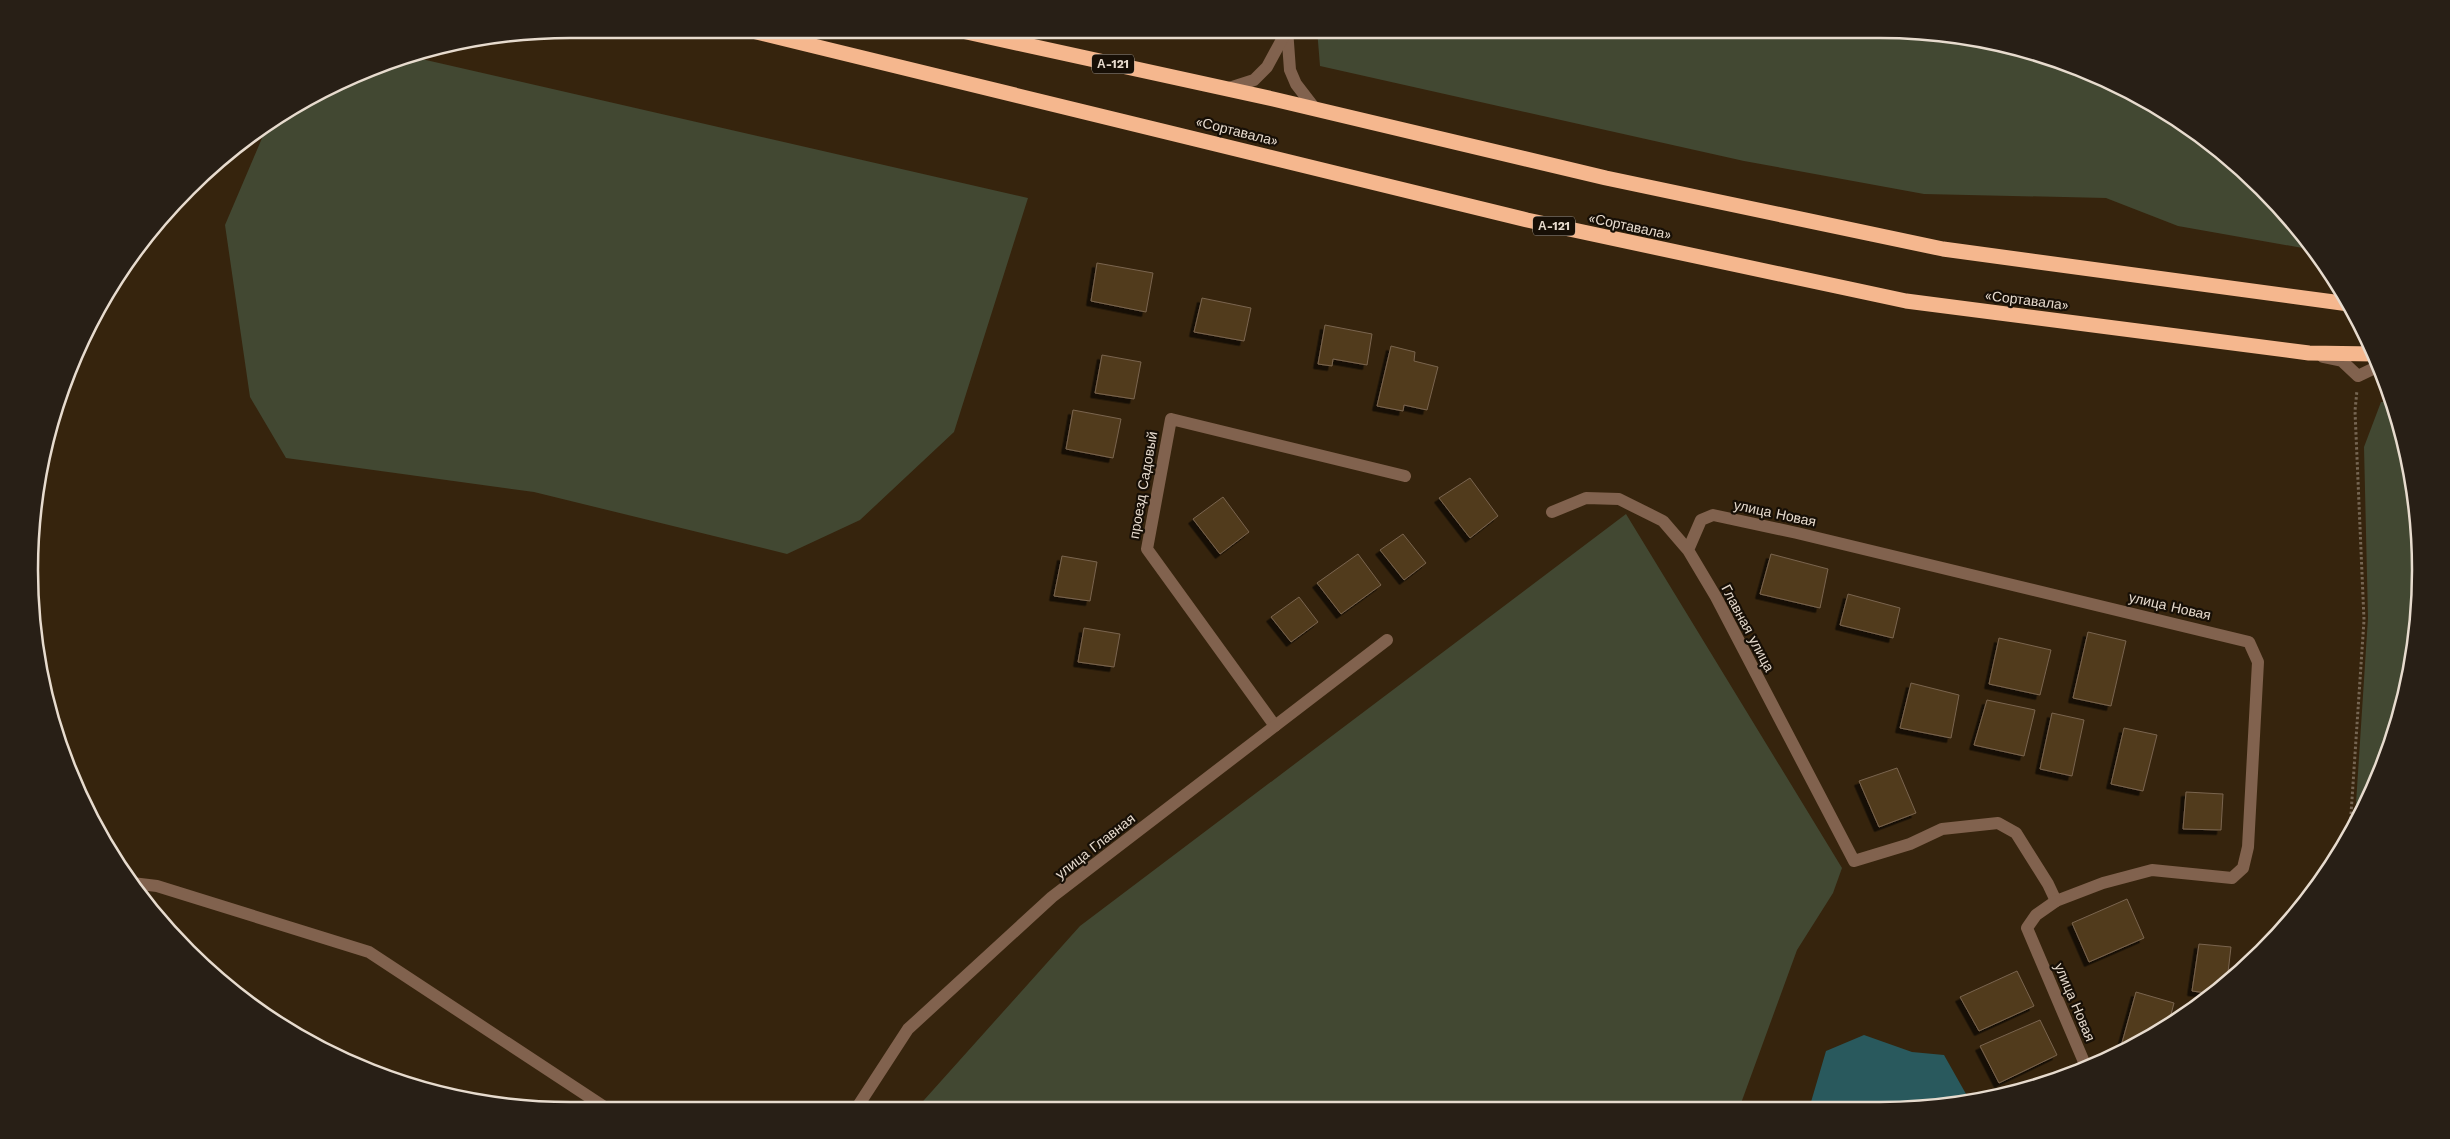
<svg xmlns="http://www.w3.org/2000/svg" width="2450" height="1139" viewBox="0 0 2450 1139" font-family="'Work Sans',sans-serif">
<defs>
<filter id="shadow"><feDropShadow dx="-4.5" dy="4.5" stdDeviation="0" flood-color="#0009"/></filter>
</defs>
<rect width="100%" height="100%" fill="#36240d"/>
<g fill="#424832">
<path d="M1317 29H1881L1986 39 2087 70 2181 120 2263 187 2314 250 2178 226 2106 198 1924 194 1744 161 1320 66Z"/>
<path d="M404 55 1028 198 954 432 860 520 787 554 534 492 286 458 250 397 225 225 268 124 299 101Z"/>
<path d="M2381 402H2392L2411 464 2421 569 2411 675 2380 776 2355 819 2368 618 2364 447Z"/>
<path d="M1626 514 1842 868 1833 893 1797 950 1740 1106 916 1109 1080 926Z"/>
</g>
<path fill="#29595d" d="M1864 1035 1912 1052 1944 1055 1970 1101 1951 1106H1813L1811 1102 1826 1051Z"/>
<g fill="#513a1f" stroke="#7a654e" filter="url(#shadow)">
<path d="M1097 263 1153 273 1146 312 1091 301Z"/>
<path d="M1202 298 1251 308 1244 341 1194 332Z"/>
<path d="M1325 325 1372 334 1367 365 1333 359 1332 366 1318 364Z"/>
<path d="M1391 346 1415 352 1414 361 1438 367 1427 410 1404 405 1403 411 1377 406Z"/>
<path d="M1102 355 1141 362 1134 399 1095 393Z"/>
<path d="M1073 410 1121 419 1113 458 1066 449Z"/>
<path d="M1470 478 1498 516 1470 538 1439 498Z"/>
<path d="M1223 497 1249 532 1220 554 1193 519Z"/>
<path d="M1403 534 1426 563 1404 580 1380 550Z"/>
<path d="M1358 554 1381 585 1341 614 1317 583Z"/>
<path d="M1771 554 1828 569 1820 608 1760 594Z"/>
<path d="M1062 556 1097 562 1090 601 1054 596Z"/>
<path d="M1848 594 1900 608 1893 638 1840 625Z"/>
<path d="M1299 597 1318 622 1291 642 1271 617Z"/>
<path d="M1084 628 1120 634 1114 667 1078 662Z"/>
<path d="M2088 632 2126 641 2111 706 2073 698Z"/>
<path d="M1999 638 2051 650 2040 695 1989 684Z"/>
<path d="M1911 683 1959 695 1951 738 1900 728Z"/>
<path d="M1987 700 2035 710 2024 756 1974 745Z"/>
<path d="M2052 713 2084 720 2072 776 2040 769Z"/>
<path d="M2124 728 2157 735 2143 791 2111 784Z"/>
<path d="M1897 768 1916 813 1879 827 1859 781Z"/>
<path d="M2186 792 2223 794 2221 830 2183 829Z"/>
<path d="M2127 899 2144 938 2089 962 2072 923Z"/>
<path d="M2199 944 2231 947 2227 981 2214 994 2192 991Z"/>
<path d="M2017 971 2034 1006 1979 1031 1960 997Z"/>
<path d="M2136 992 2174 1003 2169 1022 2120 1050Z"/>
<path d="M2040 1020 2057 1055 1999 1083 1980 1046Z"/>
</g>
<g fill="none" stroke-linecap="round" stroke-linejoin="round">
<path stroke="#766653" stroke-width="3" stroke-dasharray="2.5 2.5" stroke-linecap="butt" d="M2350 829 2364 620 2355 411 2357 390"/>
<g stroke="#81624e" stroke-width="12">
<path d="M1287 29 1290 70 1296 84 1316 110"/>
<path d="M1226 89 1254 80 1267 67 1286 32"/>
<path d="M2323 357 2342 361 2358 376 2381 365"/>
<path d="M1552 512 1586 498 1619 499 1663 521 1688 550 1716 597 1854 861 1910 844 1942 829 1998 823 2016 833 2048 884 2056 901 2103 883 2152 870 2232 878 2243 868 2248 847 2258 662 2249 642 1797 533 1713 515 1701 520 1688 550"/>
<path d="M1275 726 1147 549 1171 419 1405 476"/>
<path d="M132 883 157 886 369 952 609 1110"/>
<path d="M2056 901 2036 915 2027 928 2087 1069"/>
<path d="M856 1109 908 1029 1052 897 1387 640"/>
</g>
<g stroke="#f5b78e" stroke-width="15">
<path d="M744 29 1527 220 1906 301 2309 353 2375 354"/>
<path d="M953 29 1273 99 1606 178 1943 249 2349 304"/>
</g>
</g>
<g text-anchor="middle" stroke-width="4.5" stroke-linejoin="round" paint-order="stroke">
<g fill="#170f06" stroke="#a99e92" stroke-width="1">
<rect x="1092" y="54.5" width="42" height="19" rx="4"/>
<rect x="1533" y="216.5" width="42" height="19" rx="4"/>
</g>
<g font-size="12" font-weight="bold" fill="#e7dbce">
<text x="1113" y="68">А-121</text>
<text x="1554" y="230">А-121</text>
</g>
<g font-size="14" fill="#e7dbce" stroke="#170f06">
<text transform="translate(1237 131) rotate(14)" y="5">«Сортавала»</text>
<text transform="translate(1630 226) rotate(12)" y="5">«Сортавала»</text>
<text transform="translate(2027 300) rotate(7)" y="5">«Сортавала»</text>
<text transform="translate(1143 485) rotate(-80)" y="5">проезд Садовый</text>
<text transform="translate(1775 513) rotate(12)" y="5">улица Новая</text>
<text transform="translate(2170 606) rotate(13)" y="5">улица Новая</text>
<text transform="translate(1748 628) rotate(62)" y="5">Главная улица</text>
<text transform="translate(1095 846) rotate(-38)" y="5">улица Главная</text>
<text transform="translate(2075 1002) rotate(67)" y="5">улица Новая</text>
</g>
</g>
<path d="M0 0H2450V1139H0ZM570 38H1880A532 532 0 0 1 2412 570V570A532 532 0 0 1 1880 1102H570A532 532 0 0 1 38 570V570A532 532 0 0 1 570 38Z" fill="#281f16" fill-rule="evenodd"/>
<path fill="none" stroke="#e7dbce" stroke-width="2.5" d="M570 38H1880A532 532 0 0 1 2412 570V570A532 532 0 0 1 1880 1102H570A532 532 0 0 1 38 570V570A532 532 0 0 1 570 38Z"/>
</svg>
